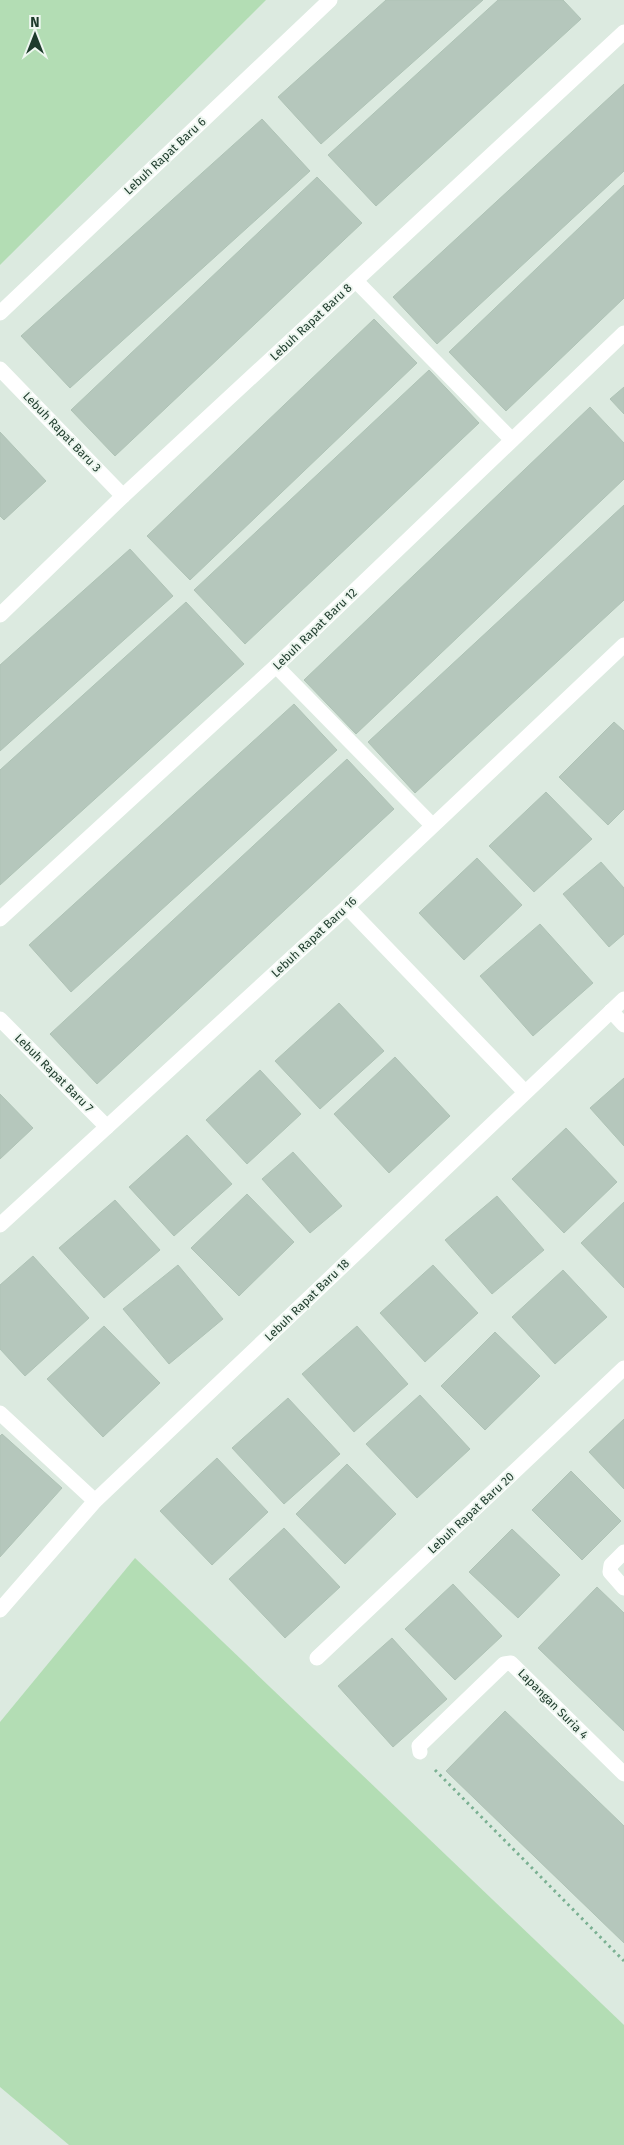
<svg xmlns="http://www.w3.org/2000/svg" width="624" height="2145" viewBox="0 0 624 2145" font-family="'Fira Sans',sans-serif">
<rect width="100%" height="100%" fill="#dceae0"/>
<g fill="#b3ddb4">
<path d="M0 0H266L0 265Z"/>
<path d="M135 1558 624 2025V2145H69L0 2087V1722Z"/>
</g>
<g fill="#b5c7bc" stroke="#afc3b6">
<path d="M386 0H483L321 144 278 97Z"/>
<path d="M498 0H563L581 19 376 206 328 155Z"/>
<path d="M624 84V171L437 344 393 297Z"/>
<path d="M262 119 310 171 70 388 21 336Z"/>
<path d="M317 177 362 223 115 456 71 410Z"/>
<path d="M624 185V298L506 411 449 352Z"/>
<path d="M374 319 417 363 190 580 147 536Z"/>
<path d="M429 370 479 423 245 644 194 590Z"/>
<path d="M624 387V414L610 399Z"/>
<path d="M590 407 624 443V479L356 734 304 680Z"/>
<path d="M0 432 46 481 4 520 0 516Z"/>
<path d="M624 505V600L415 793 368 742Z"/>
<path d="M130 549 173 596 0 751V665Z"/>
<path d="M186 602 244 664 0 885V770Z"/>
<path d="M294 704 337 750 71 992 29 945Z"/>
<path d="M614 722 624 731V809L608 825 559 777Z"/>
<path d="M347 759 394 809 97 1084 50 1034Z"/>
<path d="M546 792 592 839 534 892 489 846Z"/>
<path d="M477 858 522 905 464 960 419 913Z"/>
<path d="M601 862 624 888V934L609 947 563 894Z"/>
<path d="M540 924 593 983 533 1036 480 976Z"/>
<path d="M339 1003 384 1051 320 1109 275 1061Z"/>
<path d="M395 1057 450 1116 389 1173 334 1114Z"/>
<path d="M260 1070 301 1114 247 1164 206 1120Z"/>
<path d="M624 1078V1146L590 1108Z"/>
<path d="M0 1094 33 1128 0 1159Z"/>
<path d="M566 1128 617 1182 564 1233 512 1179Z"/>
<path d="M187 1135 232 1184 174 1236 129 1187Z"/>
<path d="M293 1152 342 1206 310 1233 262 1179Z"/>
<path d="M247 1194 294 1242 239 1296 191 1248Z"/>
<path d="M497 1196 544 1250 492 1294 445 1240Z"/>
<path d="M115 1200 160 1250 104 1298 59 1248Z"/>
<path d="M624 1202V1288L581 1243Z"/>
<path d="M33 1256 89 1318 25 1376 0 1349V1285Z"/>
<path d="M178 1265 223 1319 169 1364 123 1309Z"/>
<path d="M433 1265 478 1313 425 1362 380 1313Z"/>
<path d="M563 1270 607 1317 555 1364 512 1317Z"/>
<path d="M104 1326 160 1383 103 1437 47 1379Z"/>
<path d="M357 1326 408 1384 354 1432 302 1374Z"/>
<path d="M495 1332 540 1376 485 1430 441 1386Z"/>
<path d="M420 1395 470 1449 417 1498 366 1444Z"/>
<path d="M288 1398 340 1454 284 1504 232 1448Z"/>
<path d="M624 1419V1489L589 1452Z"/>
<path d="M2 1434 62 1488 0 1557V1436Z"/>
<path d="M217 1458 268 1512 212 1565 160 1511Z"/>
<path d="M347 1464 396 1514 345 1564 296 1514Z"/>
<path d="M571 1471 621 1521 582 1560 532 1510Z"/>
<path d="M284 1528 340 1587 285 1638 229 1579Z"/>
<path d="M512 1529 560 1575 518 1618 469 1572Z"/>
<path d="M453 1584 502 1636 455 1680 405 1629Z"/>
<path d="M597 1587 624 1613V1731L538 1648Z"/>
<path d="M392 1638 447 1699 393 1747 338 1686Z"/>
<path d="M505 1711 624 1826V1943L446 1771Z"/>
</g>
<g fill="none" stroke-linecap="round" stroke-linejoin="round">
<path stroke="#7ab092" stroke-width="3" stroke-dasharray="2.5 4" stroke-linecap="butt" d="M435 1770 624 1961"/>
<g stroke="#fff" stroke-width="15">
<path d="M356 281 512 440"/>
<path d="M0 313 330 0"/>
<path d="M0 369 123 496"/>
<path d="M0 615 123 496 624 32"/>
<path d="M276 666 432 825"/>
<path d="M347 907 525 1092"/>
<path d="M0 919 276 666 624 333"/>
<path d="M611 1011 624 1025"/>
<path d="M0 1019 107 1127"/>
<path d="M0 1225 347 907 624 645"/>
<path d="M0 1413 95 1501"/>
<path d="M624 1552 611 1565 610 1572 624 1588"/>
<path d="M0 1610 95 1501 624 999"/>
<path d="M317 1658 624 1368"/>
<path d="M420 1752 419 1746 504 1664 511 1663 624 1774"/>
</g>
</g>
<g text-anchor="middle" stroke-width="4" stroke-linejoin="round" paint-order="stroke">
<g font-size="12" fill="#1d3a2b" stroke="#edf6ef">
<text transform="translate(165 156) rotate(-43)" y="4">Lebuh Rapat Baru 6</text>
<text transform="translate(311 322) rotate(-43)" y="4">Lebuh Rapat Baru 8</text>
<text transform="translate(62 432) rotate(46)" y="4">Lebuh Rapat Baru 3</text>
<text transform="translate(315 629) rotate(-44)" y="4">Lebuh Rapat Baru 12</text>
<text transform="translate(314 937) rotate(-43)" y="4">Lebuh Rapat Baru 16</text>
<text transform="translate(54 1073) rotate(45)" y="4">Lebuh Rapat Baru 7</text>
<text transform="translate(307 1300) rotate(-44)" y="4">Lebuh Rapat Baru 18</text>
<text transform="translate(471 1513) rotate(-43)" y="4">Lebuh Rapat Baru 20</text>
<text transform="translate(553 1704) rotate(45)" y="4">Lapangan Suria 4</text>
</g>
</g>
<g transform="translate(35 35)" stroke="#edf6ef" stroke-width="4" paint-order="stroke">
<path d="M0-4L9 19L0 12L-9 19Z" fill="#1d3a2b"/>
<text y="-8" font-size="14" font-weight="bold" text-anchor="middle" fill="#1d3a2b">N</text>
</g>
</svg>
